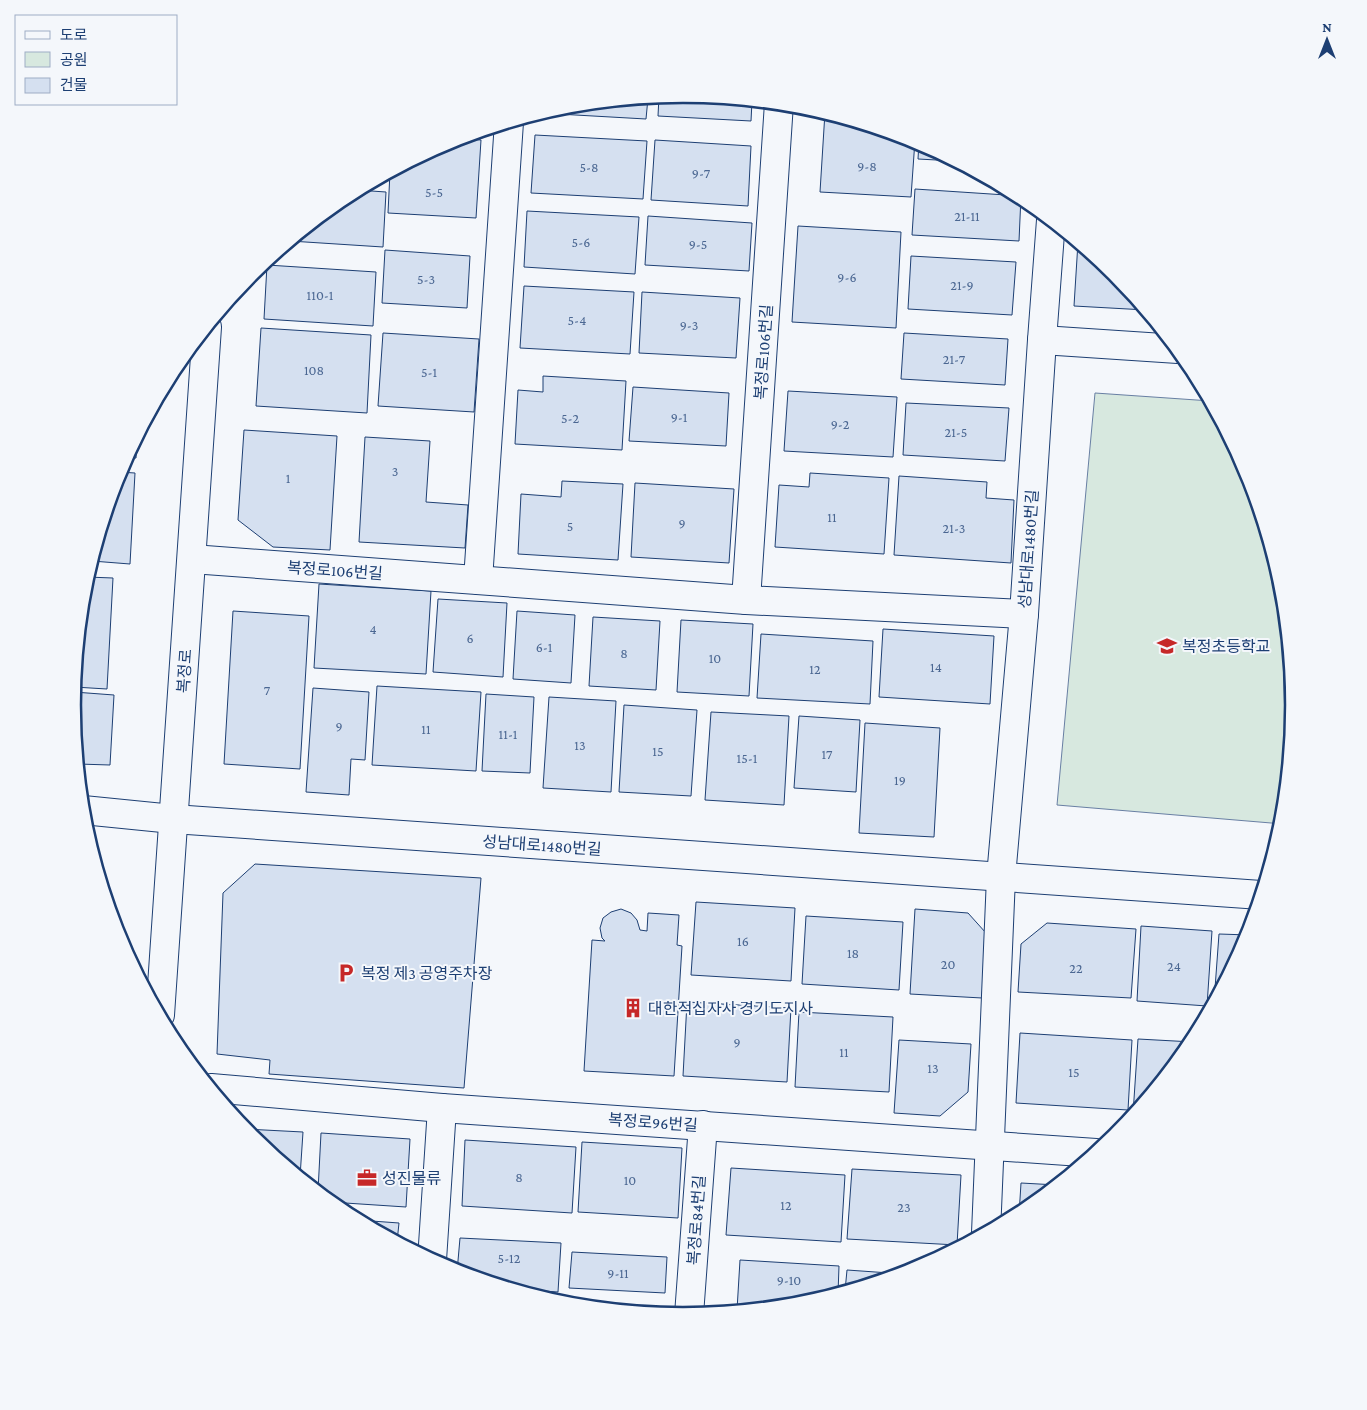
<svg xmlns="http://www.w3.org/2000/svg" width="1367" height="1410" viewBox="0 0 1367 1410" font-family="'Crimson Pro','Noto Sans KR',serif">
<rect width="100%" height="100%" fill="#f4f7fb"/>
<path fill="#d7e8df" stroke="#687fa3" d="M1095 393 1211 401 1248 471 1283 586 1294 705 1283 824 1057 805Z"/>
<g fill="#d5e0f0" stroke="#1d3f73">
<path d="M684 94 752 101 751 121 658 116 659 96Z"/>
<path d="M648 98 646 119 540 113 565 106Z"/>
<path d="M825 112 915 140 911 197 820 192Z"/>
<path d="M535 135 647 141 643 199 531 193Z"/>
<path d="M457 138 481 140 476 218 388 213 390 172 450 140Z"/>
<path d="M655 140 751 146 748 206 651 200Z"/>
<path d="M919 141 955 161 918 159Z"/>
<path d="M915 189 1021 196 1019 241 912 235Z"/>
<path d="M357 190 386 192 383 247 290 241 344 197Z"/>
<path d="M527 211 639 217 635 274 524 267Z"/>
<path d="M648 216 752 223 749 271 645 265Z"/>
<path d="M798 226 901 232 896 328 792 322Z"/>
<path d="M1078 242 1116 273 1146 310 1074 306Z"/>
<path d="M385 250 470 256 467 308 382 303Z"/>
<path d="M911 256 1016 262 1012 315 908 309Z"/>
<path d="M267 265 376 272 373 326 264 319Z"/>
<path d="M524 286 634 292 630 354 520 348Z"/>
<path d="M642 292 740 298 736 358 639 353Z"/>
<path d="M261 328 371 335 367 413 256 406Z"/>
<path d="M383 333 479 339 474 412 378 406Z"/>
<path d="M904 333 1008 339 1005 385 901 379Z"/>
<path d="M543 376 626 381 622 450 515 444 518 390 543 392Z"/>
<path d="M633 387 729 393 726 446 629 441Z"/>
<path d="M788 391 897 397 893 457 784 451Z"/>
<path d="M906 403 1009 408 1005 461 903 455Z"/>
<path d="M244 430 337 436 330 550 273 547 238 520Z"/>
<path d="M137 437 136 458H126Z"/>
<path d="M365 437 430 441 426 502 468 505 465 548 359 542Z"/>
<path d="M119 472 135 473 130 564 92 561Z"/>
<path d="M810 473 889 478 884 554 775 547 779 485 809 487Z"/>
<path d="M899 476 987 482 986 498 1014 500 1011 563 894 555Z"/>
<path d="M562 481 623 484 618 560 518 554 521 494 561 497Z"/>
<path d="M635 483 734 489 729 563 631 557Z"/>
<path d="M87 577 113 578 107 689 74 687 84 586Z"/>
<path d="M319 584 431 591 426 674 314 668Z"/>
<path d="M438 599 507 603 503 677 433 672Z"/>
<path d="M233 611 309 616 300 769 224 764Z"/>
<path d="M517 611 575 615 571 683 513 679Z"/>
<path d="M593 617 660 621 656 690 589 686Z"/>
<path d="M681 620 753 624 749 696 677 692Z"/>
<path d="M883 629 994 636 990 704 879 697Z"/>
<path d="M761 634 873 641 870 704 757 698Z"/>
<path d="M377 686 481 692 476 771 372 765Z"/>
<path d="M313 688 369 692 365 760 351 759 349 795 306 792Z"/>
<path d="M74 692 114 695 110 765 78 764 73 705Z"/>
<path d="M486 694 534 697 530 773 482 771Z"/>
<path d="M549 697 616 701 611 792 543 788Z"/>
<path d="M624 705 697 710 691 796 619 792Z"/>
<path d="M711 712 789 716 784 805 705 800Z"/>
<path d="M799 716 860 720 856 792 794 788Z"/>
<path d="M865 723 940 728 934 837 859 833Z"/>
<path d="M255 864 481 878 464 1088 269 1074 270 1060 217 1054 223 893Z"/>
<path d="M696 902 795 908 791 981 691 975Z"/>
<path d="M621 909 631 913 637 920 640 930 647 931 648 913 679 915 677 945 682 946 674 1076 584 1071 592 940 605 941 602 938 600 928 603 918 611 912Z"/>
<path d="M915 909 968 913 986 933 982 998 910 994Z"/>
<path d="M806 916 903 922 899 990 802 984Z"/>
<path d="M1047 923 1136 929 1131 998 1018 992 1021 944Z"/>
<path d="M1141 926 1212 931 1207 1006 1137 1001Z"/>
<path d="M1219 934 1249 935 1214 1002Z"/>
<path d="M687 1002 791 1008 787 1082 683 1076Z"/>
<path d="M799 1012 893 1017 889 1092 795 1087Z"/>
<path d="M1020 1033 1132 1040 1128 1110 1016 1103Z"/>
<path d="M1138 1039 1193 1042 1134 1114H1133Z"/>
<path d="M899 1040 971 1044 968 1092 940 1116 894 1113Z"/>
<path d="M245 1129 303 1132 300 1177 251 1137Z"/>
<path d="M321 1133 410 1139 406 1207 330 1202 318 1191Z"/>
<path d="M465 1140 576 1147 572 1213 462 1206Z"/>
<path d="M582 1142 682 1148 678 1218 578 1212Z"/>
<path d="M731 1168 845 1175 841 1242 726 1235Z"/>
<path d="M852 1169 961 1175 957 1245 847 1239Z"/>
<path d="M1021 1183 1057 1185 1019 1215Z"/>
<path d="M358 1220 399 1223 397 1242Z"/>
<path d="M460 1238 561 1243 558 1292 515 1289 457 1272Z"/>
<path d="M572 1252 667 1257 665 1293 569 1288Z"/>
<path d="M740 1260 839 1266 838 1294 802 1304 737 1310Z"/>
<path d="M847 1270 904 1274 845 1291Z"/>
</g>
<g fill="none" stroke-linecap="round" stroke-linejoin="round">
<defs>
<g id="minor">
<path d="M1042 340 1178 349"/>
<path d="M192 559 746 600 1024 614"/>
<path d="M478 580 509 122"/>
<path d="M746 600 779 103"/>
<path d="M83 810 173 819 1261 895"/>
<path d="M160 1015 207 327"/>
<path d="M211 1088 442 1108 1096 1153"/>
<path d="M986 1233 1001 877 1024 614 1042 340 1051 220"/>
<path d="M432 1260 442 1108"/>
<path d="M689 1315 703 1125"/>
</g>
</defs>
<use href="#minor" stroke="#1d3f73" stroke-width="30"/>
<use href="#minor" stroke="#f4f7fb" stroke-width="28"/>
</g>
<defs>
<symbol id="school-bare" viewBox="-9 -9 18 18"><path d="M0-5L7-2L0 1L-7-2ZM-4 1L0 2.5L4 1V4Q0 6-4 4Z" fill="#c62828" stroke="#f4f7fb" stroke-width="2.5" paint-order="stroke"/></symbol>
<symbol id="parking-bare" viewBox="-9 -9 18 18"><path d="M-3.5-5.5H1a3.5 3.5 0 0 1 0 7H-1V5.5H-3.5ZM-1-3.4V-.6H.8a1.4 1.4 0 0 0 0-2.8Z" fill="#c62828" stroke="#f4f7fb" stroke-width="2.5" paint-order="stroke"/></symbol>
<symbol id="building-bare" viewBox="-9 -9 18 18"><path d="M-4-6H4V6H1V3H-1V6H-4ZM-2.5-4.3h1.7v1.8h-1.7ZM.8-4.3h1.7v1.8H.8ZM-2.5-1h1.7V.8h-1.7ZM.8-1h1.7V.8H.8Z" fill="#c62828" stroke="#f4f7fb" stroke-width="2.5" paint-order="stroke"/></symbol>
<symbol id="office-bare" viewBox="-9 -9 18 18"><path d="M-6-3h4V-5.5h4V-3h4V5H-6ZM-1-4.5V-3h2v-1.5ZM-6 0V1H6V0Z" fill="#c62828" stroke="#f4f7fb" stroke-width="2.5" paint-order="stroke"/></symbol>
</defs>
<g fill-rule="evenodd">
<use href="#school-bare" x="1153" y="632" width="28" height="28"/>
<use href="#parking-bare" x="332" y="959" width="28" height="28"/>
<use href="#building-bare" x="619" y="994" width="28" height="28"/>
<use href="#office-bare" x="353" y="1164" width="28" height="28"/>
</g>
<g text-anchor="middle" stroke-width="4" stroke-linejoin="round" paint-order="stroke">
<g font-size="14" fill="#4b6792">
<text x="867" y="171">9-8</text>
<text x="589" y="172">5-8</text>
<text x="701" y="178">9-7</text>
<text x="434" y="197">5-5</text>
<text x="967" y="221">21-11</text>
<text x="581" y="247">5-6</text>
<text x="698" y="249">9-5</text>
<text x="847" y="282">9-6</text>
<text x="426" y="284">5-3</text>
<text x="962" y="290">21-9</text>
<text x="320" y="300">110-1</text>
<text x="577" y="325">5-4</text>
<text x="689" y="330">9-3</text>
<text x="954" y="364">21-7</text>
<text x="314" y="375">108</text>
<text x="429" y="377">5-1</text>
<text x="679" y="422">9-1</text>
<text x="570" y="423">5-2</text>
<text x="840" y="429">9-2</text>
<text x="956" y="437">21-5</text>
<text x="395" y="476">3</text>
<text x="288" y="483">1</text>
<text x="832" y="522">11</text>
<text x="682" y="528">9</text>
<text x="570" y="531">5</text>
<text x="954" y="533">21-3</text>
<text x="373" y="634">4</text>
<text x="470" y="643">6</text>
<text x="544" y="652">6-1</text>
<text x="624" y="658">8</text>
<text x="715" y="663">10</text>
<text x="936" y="672">14</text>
<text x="815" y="674">12</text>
<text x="267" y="695">7</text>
<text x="339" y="731">9</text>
<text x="426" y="734">11</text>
<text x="508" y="739">11-1</text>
<text x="580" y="750">13</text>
<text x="658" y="756">15</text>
<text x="827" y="759">17</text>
<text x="747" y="763">15-1</text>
<text x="900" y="785">19</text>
<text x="743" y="946">16</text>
<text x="853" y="958">18</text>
<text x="948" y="969">20</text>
<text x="1174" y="971">24</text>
<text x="1076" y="973">22</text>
<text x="737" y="1047">9</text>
<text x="844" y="1057">11</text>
<text x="933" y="1073">13</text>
<text x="1074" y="1077">15</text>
<text x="519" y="1182">8</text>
<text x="630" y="1185">10</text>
<text x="786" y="1210">12</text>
<text x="904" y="1212">23</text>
<text x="509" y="1263">5-12</text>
<text x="618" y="1278">9-11</text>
<text x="789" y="1285">9-10</text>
</g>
<g font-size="16" fill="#1d3f73" stroke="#f4f7fb">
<text transform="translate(763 352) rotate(-86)" y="6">복정로106번길</text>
<text transform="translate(1028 549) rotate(-86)" y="6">성남대로1480번길</text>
<text transform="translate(335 570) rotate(4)" y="6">복정로106번길</text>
<text transform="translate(184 671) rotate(-86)" y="6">복정로</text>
<text transform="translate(542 845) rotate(4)" y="6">성남대로1480번길</text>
<text transform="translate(653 1122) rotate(4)" y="6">복정로96번길</text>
<text transform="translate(696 1220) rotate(-86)" y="6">복정로84번길</text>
</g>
<g font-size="16" fill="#1d3f73" stroke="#f4f7fb" text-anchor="start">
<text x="1182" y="652">복정초등학교</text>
<text x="361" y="979">복정 제3 공영주차장</text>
<text x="648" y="1014">대한적십자사 경기도지사</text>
<text x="382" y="1184">성진물류</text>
</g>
</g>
<path d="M0 0H1367V1410H0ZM81 705a602 602 0 1 1 1204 0a602 602 0 1 1-1204 0Z" fill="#f4f7fb" fill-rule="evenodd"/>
<path fill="none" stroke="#1d3f73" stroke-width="2.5" d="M81 705a602 602 0 1 1 1204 0a602 602 0 1 1-1204 0Z"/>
<rect x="15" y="15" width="162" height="90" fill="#f4f7fb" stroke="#9eadc5"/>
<rect x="25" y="31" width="25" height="8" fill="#f4f7fb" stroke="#9eadc5"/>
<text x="60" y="40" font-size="15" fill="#1d3f73">도로</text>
<rect x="25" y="52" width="25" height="15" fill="#d7e8df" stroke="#9eadc5"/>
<text x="60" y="65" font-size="15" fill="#1d3f73">공원</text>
<rect x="25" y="78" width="25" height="15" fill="#d5e0f0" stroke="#9eadc5"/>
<text x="60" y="90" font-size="15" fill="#1d3f73">건물</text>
<g transform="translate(1327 40)" stroke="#f4f7fb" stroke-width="4" paint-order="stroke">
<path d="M0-4L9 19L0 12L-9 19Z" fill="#1d3f73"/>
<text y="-8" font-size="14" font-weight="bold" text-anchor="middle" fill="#1d3f73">N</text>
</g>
</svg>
